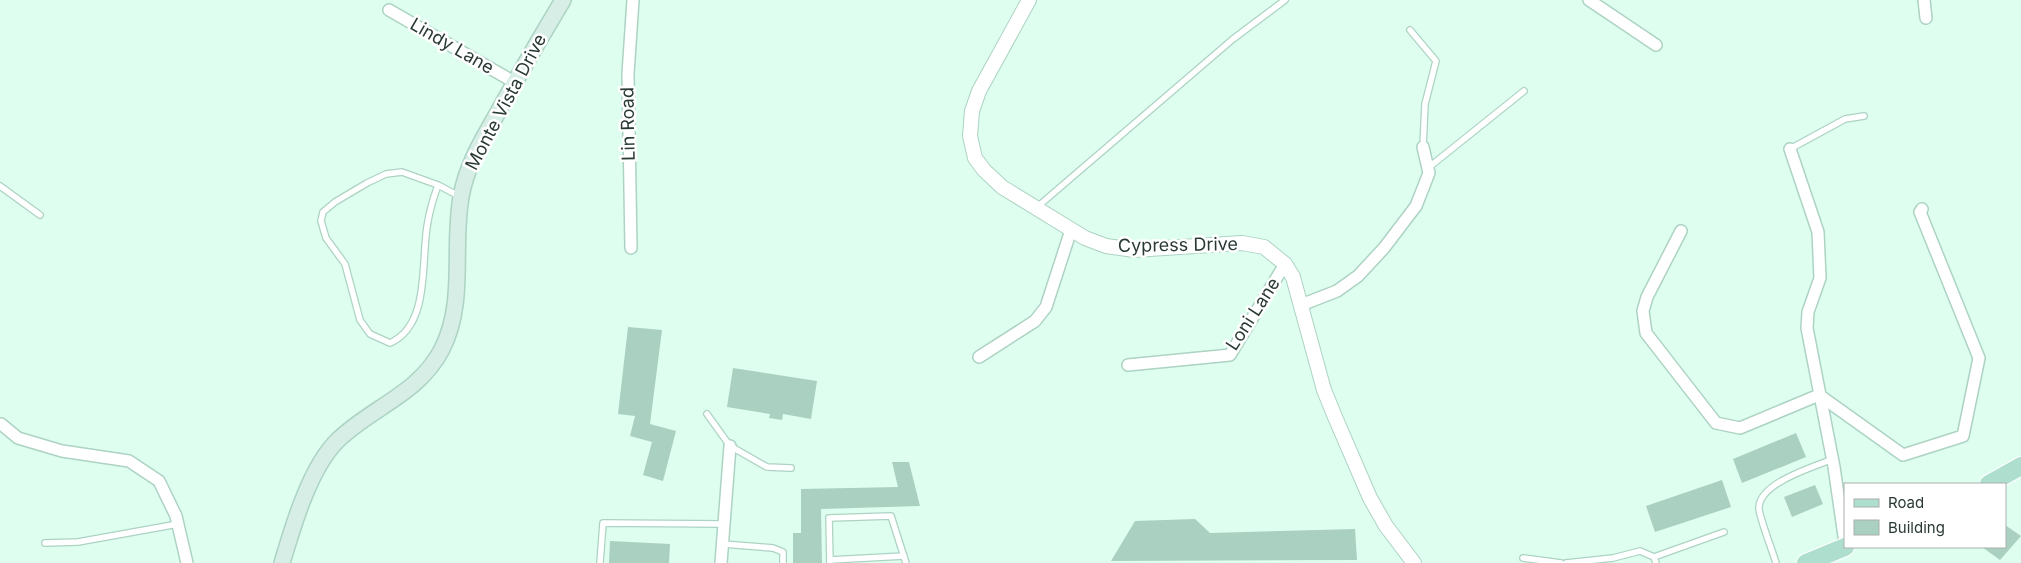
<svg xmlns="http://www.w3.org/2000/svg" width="2021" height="563" viewBox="0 0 2021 563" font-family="Inter,sans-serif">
<rect width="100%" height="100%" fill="#defef0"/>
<g fill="#a9d0c0">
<path d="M628 327 662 330 650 424 676 431 663 481 643 475 652 442 630 436 635 416 618 414Z"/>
<path d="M733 368 817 381 811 419 783 414 782 420 769 418 770 414 727 407Z"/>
<path d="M1796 433 1806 457 1742 483 1733 459Z"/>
<path d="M892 462H909L920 506 821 509 822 563H793V533H801V489L898 487Z"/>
<path d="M1722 480 1731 507 1655 532 1646 506Z"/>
<path d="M1815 485 1823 504 1792 517 1784 497Z"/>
<path d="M1195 519 1210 533 1355 529 1357 560 1111 561 1135 521Z"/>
<path d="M2005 525 2021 536 2000 560 1982 547H2005Z"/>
<path d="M610 541 670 544 669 563H609Z"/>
</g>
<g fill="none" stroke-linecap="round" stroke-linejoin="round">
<defs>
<g id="service">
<path d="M1410 30 1436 61 1425 104 1423 147"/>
<path d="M1790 149 1845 119 1864 116"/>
<path d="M1428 168 1524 91"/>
<path d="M438 185C433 199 429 212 427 227 421 264 430 325 390 343L370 334 360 320 345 264 326 238 321 221 323 212 335 202 367 183 386 174 402 172 438 185 459 196"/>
<path d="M0 186 40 215"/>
<path d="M1036 208 1233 39 1285 0"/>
<path d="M707 414 730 446 767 467 791 468"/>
<path d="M45 543 78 542 178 524"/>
<path d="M723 544 773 548 783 552V563"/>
<path d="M1523 558 1561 563"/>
<path d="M830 560 904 556"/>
<path d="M600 563 603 523 724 524"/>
<path d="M830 563 829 518 891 516 906 563"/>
<path d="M1566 563 1613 558 1640 551 1654 557"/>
<path d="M1656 563 1654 557 1724 532"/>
<path d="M1776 563C1773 552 1759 517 1759 508 1759 483 1813 467 1833 459"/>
</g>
<g id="minor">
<path d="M1589 0 1656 45"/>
<path d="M1924 0 1926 18"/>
<path d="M389 10 514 82"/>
<path d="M1790 149 1818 232 1820 278 1808 312 1807 328 1834 467 1845 543"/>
<path d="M1681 231 1647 297 1643 311 1646 333 1716 423 1740 428 1819 395 1903 455 1963 436 1979 358 1920 212 1922 209"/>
<path d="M631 248 628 74 633 0"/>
<path d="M1301 305 1337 291 1358 276 1384 248 1416 206 1429 173 1423 147"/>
<path d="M979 357 1035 321 1046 307 1071 230"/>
<path d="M1128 365 1230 355 1285 264"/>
<path d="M1 424 18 438 62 451 129 461 159 481 176 516 187 563"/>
<path d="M721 563 730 446"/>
</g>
<path id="tertiary" d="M1029 0 979 91 972 111 970 136 975 158 984 170 1002 187 1085 238 1106 246 1134 250 1242 243 1264 247 1285 264 1293 277 1324 390 1335 417 1370 498 1386 526 1414 563"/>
<path id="secondary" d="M282 563C293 526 310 467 338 440 372 407 419 394 442 349 466 302 452 248 461 197 466 167 482 140 497 114 518 76 540 38 563 0"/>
<g id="primary">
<path d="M1989 484 2021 466"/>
<path d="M1806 563 1845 547"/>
</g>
</defs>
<use href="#service" stroke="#acd3c3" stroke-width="8"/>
<use href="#minor" stroke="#acd3c3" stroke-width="14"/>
<use href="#tertiary" stroke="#acd3c3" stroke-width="16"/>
<use href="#secondary" stroke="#acd3c3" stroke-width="18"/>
<use href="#primary" stroke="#fff" stroke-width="20"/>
<use href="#service" stroke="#fff" stroke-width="5.5"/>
<use href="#minor" stroke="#fff" stroke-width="11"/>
<use href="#tertiary" stroke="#fff" stroke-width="14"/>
<use href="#secondary" stroke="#d6eee6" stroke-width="15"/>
<use href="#primary" stroke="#aedecd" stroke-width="18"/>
</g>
<g text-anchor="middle" stroke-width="5" stroke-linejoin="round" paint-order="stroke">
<g font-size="18" fill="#293933" stroke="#fff">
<text transform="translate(452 46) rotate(30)" y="6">Lindy Lane</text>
<text transform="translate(506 102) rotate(-62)" y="6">Monte Vista Drive</text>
<text transform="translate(628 124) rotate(-91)" y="6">Lin Road</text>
<text transform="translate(1178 245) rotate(-1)" y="6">Cypress Drive</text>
<text transform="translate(1253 314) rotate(-57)" y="6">Loni Lane</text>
</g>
</g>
<rect x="1844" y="483" width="162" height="65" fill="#ffffff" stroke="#a9b0ad"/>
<rect x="1854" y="499" width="25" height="8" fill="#aedecd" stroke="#a9b0ad"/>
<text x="1888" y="508" font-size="15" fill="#293933">Road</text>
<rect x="1854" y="520" width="25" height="15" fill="#a9d0c0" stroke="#a9b0ad"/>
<text x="1888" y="533" font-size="15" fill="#293933">Building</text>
</svg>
